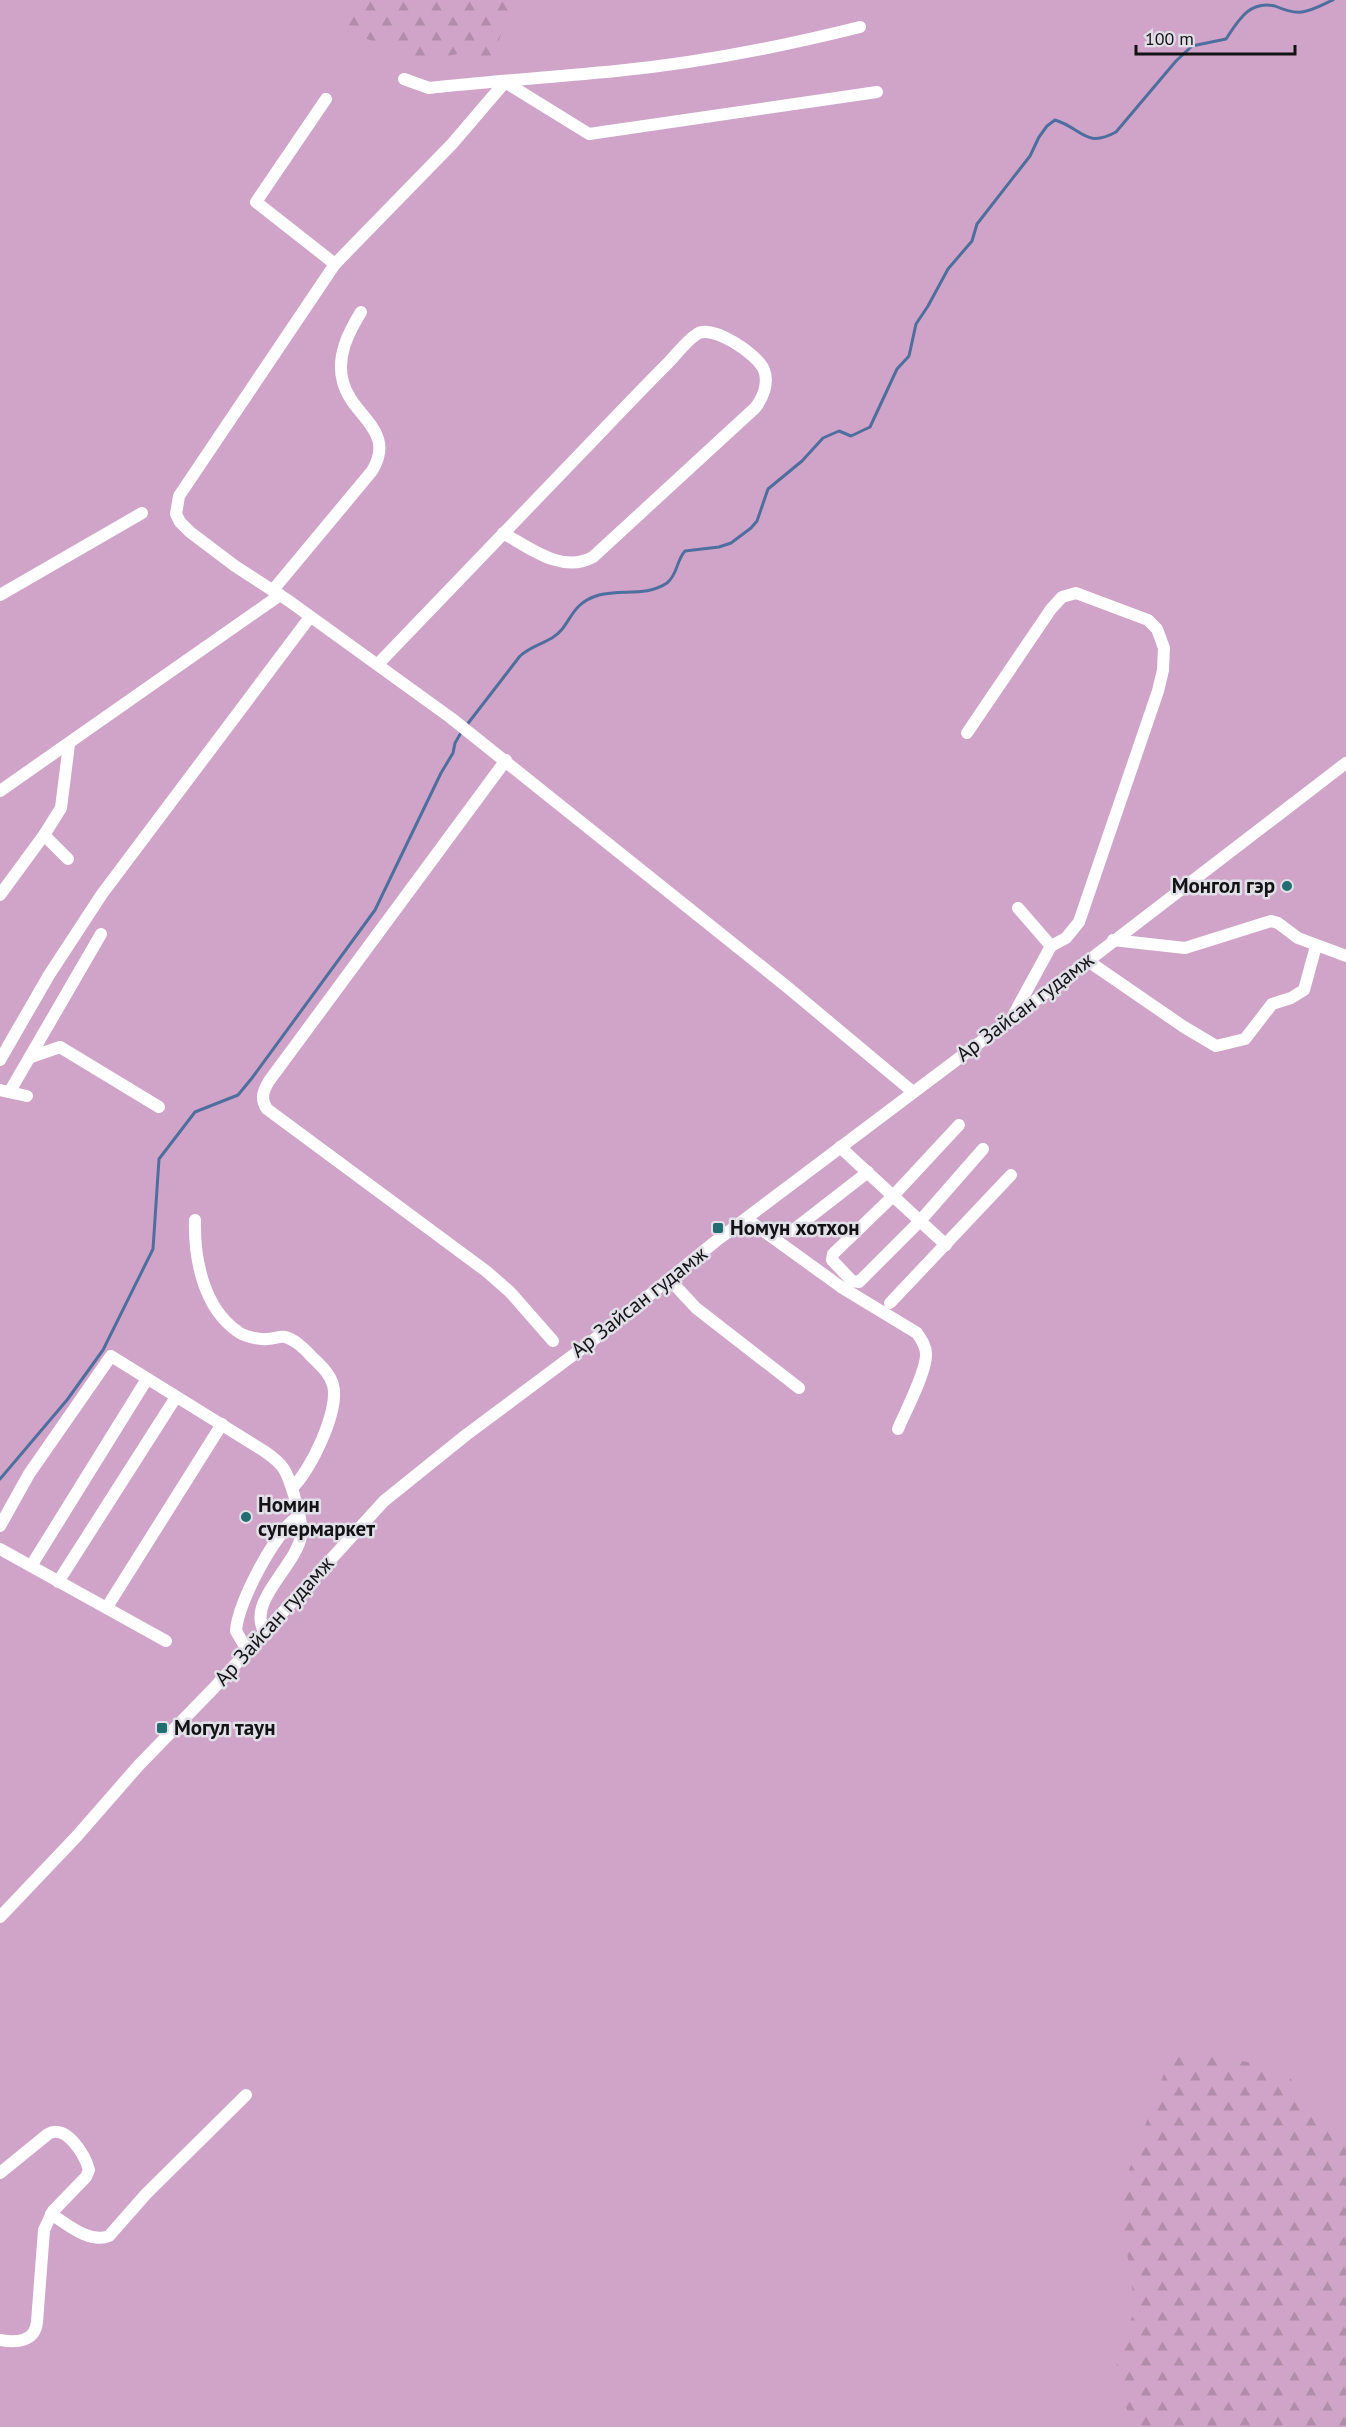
<svg xmlns="http://www.w3.org/2000/svg" width="1346" height="2427" viewBox="0 0 1346 2427" font-family="'PT Sans',sans-serif">
<defs>
<pattern id="forest-firs" width="22" height="20" patternUnits="userSpaceOnUse" patternTransform="scale(1.5)"><rect width="22" height="20" fill="#d0a4c8"/><path d="M5 1l3.5 6h-7zM16 11l3.5 6h-7z" fill="#b28cab"/></pattern>
</defs>
<rect width="100%" height="100%" fill="#e1dfe8"/>
<rect fill="#d0a4c8" x="0" y="0" width="1346" height="2427"/>
<g fill="url(#forest-firs)">
<path d="M358 0H513L489 69 457 54 426 61 343 30 333 20 363 8Z"/>
<path d="M1172 2051 1282 2067 1319 2117 1346 2147V2427L1134 2426 1113 2377 1135 2307 1119 2198Z"/>
</g>
<g fill="none" stroke-linecap="round" stroke-linejoin="round">
<g stroke="#4e6f9e" stroke-width="3">
<path d="M466 726 520 656C531 646 540 645 552 638 572 626 568 604 599 595 622 589 646 597 667 583 678 574 676 561 685 551L719 547 731 543 751 528 757 521 768 489 802 461 823 438 839 431 851 436 870 427 897 369 909 356 916 324 928 306 948 269 972 241 977 224 1030 156 1039 137 1047 126 1055 120C1082 128 1085 149 1116 132L1176 61 1192 46 1226 39C1238 21 1249 0 1275 6 1284 10 1292 13 1302 12 1312 11 1324 4 1333 0"/>
<path d="M0 1479 67 1400 103 1350 153 1249 159 1159 195 1112 238 1095 252 1078 375 910 441 773 453 753 455 743 462 731"/>
</g>
<g stroke="#fff" stroke-width="12">
<path d="M404 79 429 88C492 81 554 77 616 71 698 63 780 47 860 27"/>
<path d="M877 92 589 134 505 82 452 144 335 264 179 496 176 514 180 522 190 532 235 566 289 601 451 718 786 986 913 1092"/>
<path d="M326 99 256 202 335 264"/>
<path d="M273 590 372 471C397 430 352 417 343 382 336 357 348 333 361 312"/>
<path d="M0 595 142 513"/>
<path d="M378 664C452 587 527 509 601 432 623 409 645 386 668 363 677 354 686 341 697 334 712 324 758 354 764 370 769 383 763 398 755 408L593 557C562 574 530 548 503 533"/>
<path d="M967 733 1051 609 1062 597 1076 593 1148 620 1157 629 1164 648 1163 670 1158 691 1079 922 1066 938 1051 946"/>
<path d="M506 760 269 1081C263 1091 260 1099 267 1109L486 1271 510 1292 553 1341"/>
<path d="M0 791 280 595"/>
<path d="M44 835 68 859"/>
<path d="M0 895 44 835 61 808 69 744"/>
<path d="M1113 940 1185 948 1271 921 1278 923 1298 938 1346 956"/>
<path d="M1088 961 1184 1027 1216 1046 1245 1039 1272 1004 1291 998 1304 990 1316 946"/>
<path d="M1014 1014 1051 946 1018 908"/>
<path d="M31 1057 60 1047 159 1107"/>
<path d="M0 1060 49 975 102 894 310 617"/>
<path d="M0 1090 27 1096"/>
<path d="M10 1091 101 934"/>
<path d="M959 1125 893 1196 833 1254 832 1260 852 1281 859 1282 920 1221 983 1149"/>
<path d="M840 1147 946 1245"/>
<path d="M747 1219 841 1287 917 1333C921 1339 926 1346 926 1354 927 1371 905 1412 898 1429"/>
<path d="M195 1220C194 1258 203 1307 237 1331 243 1336 259 1340 267 1339 273 1339 280 1336 285 1337 294 1339 305 1349 311 1356 319 1364 330 1373 333 1385 340 1410 310 1472 292 1488"/>
<path d="M792 1231 868 1172"/>
<path d="M670 1280 696 1308 799 1388"/>
<path d="M890 1303 1011 1175"/>
<path d="M0 1526 29 1474 111 1356 264 1451C285 1465 287 1472 294 1495 297 1508 303 1523 301 1536 296 1566 247 1601 264 1631"/>
<path d="M0 1549 166 1641"/>
<path d="M31 1566 147 1379"/>
<path d="M58 1582 176 1397"/>
<path d="M107 1607 222 1424"/>
<path d="M247 1650 236 1631C237 1604 276 1530 299 1516"/>
<path d="M0 1917 77 1836 139 1765 213 1689 384 1501 466 1435 604 1332 716 1241 1088 961 1346 763"/>
<path d="M0 2173 48 2134C66 2123 85 2155 89 2170L86 2177 53 2211 44 2230 37 2322C35 2342 16 2343 0 2340"/>
<path d="M51 2214C67 2224 89 2244 109 2236L146 2194 246 2095"/>
</g>
</g>
<g fill="#216d70" stroke="#e1dfe8" stroke-width="2">
<circle cx="1287" cy="886" r="6"/>
<rect x="712" y="1222" width="12" height="12" rx="3"/>
<circle cx="246" cy="1517" r="6"/>
<rect x="156" y="1722" width="12" height="12" rx="3"/>
</g>
<g text-anchor="middle" stroke-width="5" stroke-linejoin="round" paint-order="stroke">
<g font-size="21" font-weight="bold" fill="#131215" stroke="#e1dfe8" text-anchor="start">
<text x="1275" y="893" text-anchor="end">Монгол гэр</text>
<text x="730" y="1235">Номун хотхон</text>
<text x="258" y="1512">Номин<tspan x="258" dy="24">супермаркет</tspan></text>
<text x="174" y="1735">Могул таун</text>
</g>
<g font-size="21" fill="#131215" stroke="#e1dfe8">
<text transform="translate(1025 1007) rotate(-37)" y="7">Ар Зайсан гудамж</text>
<text transform="translate(639 1302) rotate(-38)" y="7">Ар Зайсан гудамж</text>
<text transform="translate(274 1621) rotate(-48)" y="7">Ар Зайсан гудамж</text>
</g>
</g>
<path d="M1136 45v9h159v-9" fill="none" stroke="#131215" stroke-width="3"/>
<text x="1145" y="45" font-size="18" fill="#131215" stroke="#e1dfe8" stroke-width="4.5" paint-order="stroke">100 m</text>
</svg>
